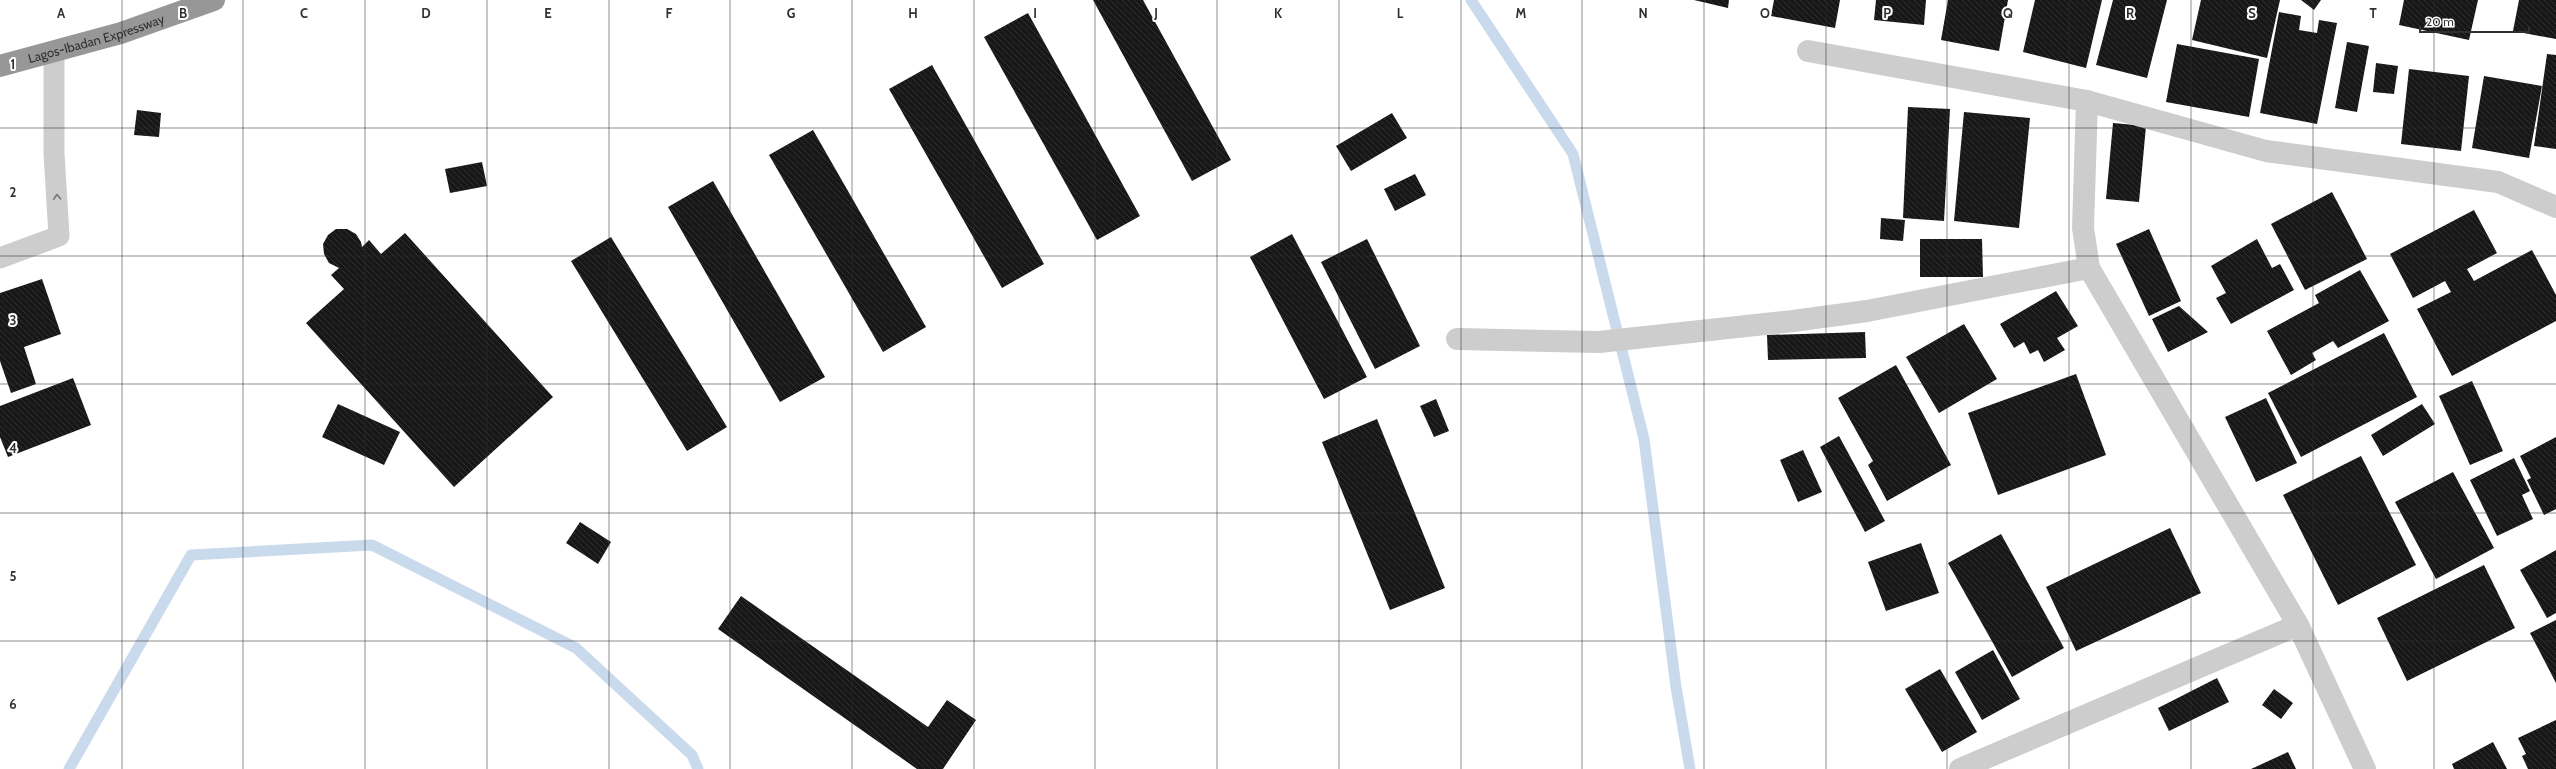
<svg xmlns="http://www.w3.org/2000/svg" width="2556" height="769" viewBox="0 0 2556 769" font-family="Cabin,sans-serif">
<defs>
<pattern id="building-back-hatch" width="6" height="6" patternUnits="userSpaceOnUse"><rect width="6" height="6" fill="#171717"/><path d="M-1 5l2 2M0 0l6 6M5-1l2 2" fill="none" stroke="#303030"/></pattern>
</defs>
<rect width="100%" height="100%" fill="#fff"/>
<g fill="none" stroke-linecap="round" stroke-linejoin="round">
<g stroke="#cadaed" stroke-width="11">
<path d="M1471 0 1573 154 1644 439 1676 687 1690 769"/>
<path d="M69 769 191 555 372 545 576 648 692 755 698 769"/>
</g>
</g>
<g fill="url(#building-back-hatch)">
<path d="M1093 0H1143L1231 160 1192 181Z"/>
<path d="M1694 0H1729L1728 8Z"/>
<path d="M1774 0H1840L1835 28 1771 16Z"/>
<path d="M1876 0H1926L1924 25 1874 20Z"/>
<path d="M1948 0H2008L1999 51 1941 40Z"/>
<path d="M2035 0H2102L2086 68 2023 52Z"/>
<path d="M2113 0H2167L2147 78 2096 65Z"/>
<path d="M2201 0H2280L2267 58 2192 40Z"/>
<path d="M2301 0H2321L2314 10Z"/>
<path d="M2404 0H2478L2469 40 2399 25Z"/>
<path d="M2519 0H2556V39L2513 31Z"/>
<path d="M2279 12 2301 16 2299 30 2317 33 2319 20 2337 23 2317 124 2260 113Z"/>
<path d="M1028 13 1140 216 1097 240 984 37Z"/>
<path d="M2347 42 2369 46 2357 112 2335 108Z"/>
<path d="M2177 44 2259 59 2249 117 2166 102Z"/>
<path d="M2547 54 2556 55V149L2534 146Z"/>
<path d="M2376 63 2398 66 2394 94 2373 92Z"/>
<path d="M932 65 1044 264 1002 288 889 89Z"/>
<path d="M2409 69 2469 76 2461 151 2401 144Z"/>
<path d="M2484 76 2542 86 2529 158 2472 148Z"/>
<path d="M1908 107 1950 109 1944 221 1903 218Z"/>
<path d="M137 110 161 113 159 137 134 135Z"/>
<path d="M1964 112 2030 118 2019 228 1954 221Z"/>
<path d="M1392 113 1407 138 1351 171 1336 146Z"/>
<path d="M2113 123 2146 126 2139 202 2106 199Z"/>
<path d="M813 130 926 327 883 352 769 155Z"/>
<path d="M482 162 487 186 450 193 445 169Z"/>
<path d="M1415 174 1426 195 1395 211 1384 189Z"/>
<path d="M713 181 825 377 780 402 668 207Z"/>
<path d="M2332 192 2367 259 2305 290 2271 224Z"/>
<path d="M2474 210 2497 253 2467 269 2474 281 2532 250 2556 295V321L2452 376 2417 309 2451 292 2445 281 2413 298 2390 254Z"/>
<path d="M1881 218 1905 220 1903 241 1880 239Z"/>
<path d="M336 229H347L356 234 361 242 362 247 369 240 381 254 405 233 553 397 454 487 306 323 344 289 331 275 339 268 329 263 324 254 323 244 328 235Z"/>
<path d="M2149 229 2181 301 2149 316 2116 244Z"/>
<path d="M1292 234 1367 377 1324 399 1250 257Z"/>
<path d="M611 237 727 427 687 451 571 261Z"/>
<path d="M1367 239 1420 346 1375 369 1321 262Z"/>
<path d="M1920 239H1982L1983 277H1920Z"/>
<path d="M2257 239 2272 268 2280 264 2294 290 2231 324 2216 298 2226 293 2211 266Z"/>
<path d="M2360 270 2389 321 2338 348 2333 341 2312 353 2316 360 2291 375 2267 331 2319 303 2315 295Z"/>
<path d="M42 279 61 334 24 347 36 384 11 393 0 361V293Z"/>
<path d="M2056 291 2078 326 2057 338 2065 350 2044 362 2038 350 2030 354 2024 342 2014 348 2000 324Z"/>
<path d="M2179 306 2208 332 2168 352 2152 319Z"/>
<path d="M1964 324 1997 379 1939 413 1906 357Z"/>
<path d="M1865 332 1866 358 1768 360 1767 335Z"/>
<path d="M2384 333 2417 397 2301 457 2268 393Z"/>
<path d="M1896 365 1951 465 1887 501 1868 465 1873 461 1838 398Z"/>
<path d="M2076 374 2106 455 1998 495 1968 413Z"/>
<path d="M73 378 91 425 8 457 0 437V406Z"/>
<path d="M2472 381 2503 451 2470 465 2439 396Z"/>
<path d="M2266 398 2297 463 2256 482 2225 417Z"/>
<path d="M1436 399 1449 431 1434 437 1420 406Z"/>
<path d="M338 404 400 432 384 465 322 437Z"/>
<path d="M2422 404 2435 424 2383 456 2371 435Z"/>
<path d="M1377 419 1445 588 1390 610 1322 442Z"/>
<path d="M1839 436 1885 521 1865 532 1820 447Z"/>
<path d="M2556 437V509L2544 515 2527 480 2531 478 2520 456Z"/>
<path d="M1803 450 1822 492 1798 502 1780 460Z"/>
<path d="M2361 456 2416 565 2338 605 2283 495Z"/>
<path d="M2514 458 2530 491 2522 495 2533 519 2497 536 2470 480Z"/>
<path d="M2453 472 2494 548 2436 579 2395 502Z"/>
<path d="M580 522 611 542 598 564 566 543Z"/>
<path d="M2170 528 2201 593 2076 651 2046 587Z"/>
<path d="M2001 534 2064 648 2012 677 1948 563Z"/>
<path d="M1921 543 1939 593 1886 611 1868 562Z"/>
<path d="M2556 550V613L2547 618 2520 570Z"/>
<path d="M2484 565 2515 628 2407 681 2377 618Z"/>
<path d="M741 596 928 727 947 700 976 720 943 769H917L718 629Z"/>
<path d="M2556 620V683L2530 633Z"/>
<path d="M1993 650 2020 699 1982 720 1955 672Z"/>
<path d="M1940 669 1977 732 1942 752 1905 689Z"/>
<path d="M2217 678 2229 702 2169 731 2158 708Z"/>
<path d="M2274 689 2293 703 2281 719 2262 705Z"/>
<path d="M2556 720V769H2528L2522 756 2526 754 2518 738Z"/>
<path d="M2493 742 2507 769H2454L2452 764Z"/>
<path d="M2288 752 2296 769H2251Z"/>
</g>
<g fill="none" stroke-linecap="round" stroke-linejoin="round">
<path stroke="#cdcdcd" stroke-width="21" d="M0 258 59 236 54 153V51"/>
<g stroke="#cdcdcd" stroke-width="22">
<path d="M1808 51 2087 101 2266 151 2498 182 2556 207"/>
<path d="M2087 101 2083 228 2089 268 2298 625 2365 769"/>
<path d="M1457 339 1599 342 1793 321 1867 311 2089 268"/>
<path d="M1960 769 2298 625"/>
</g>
<path stroke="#979797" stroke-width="22" id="s1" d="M0 66 121 33 214 0"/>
</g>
<defs><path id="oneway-chevron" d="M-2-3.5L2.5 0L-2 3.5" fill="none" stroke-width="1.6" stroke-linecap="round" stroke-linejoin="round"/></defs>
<use stroke="#777" href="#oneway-chevron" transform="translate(57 197) rotate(-93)"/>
<path fill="none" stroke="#303030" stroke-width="1" stroke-opacity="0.55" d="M122 0V769M243 0V769M365 0V769M487 0V769M609 0V769M730 0V769M852 0V769M974 0V769M1095 0V769M1217 0V769M1339 0V769M1461 0V769M1582 0V769M1704 0V769M1826 0V769M1947 0V769M2069 0V769M2191 0V769M2313 0V769M2434 0V769M0 128H2556M0 256H2556M0 384H2556M0 513H2556M0 641H2556"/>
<g text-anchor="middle" stroke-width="4" stroke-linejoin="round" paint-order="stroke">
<g font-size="13" fill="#303030" stroke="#fff">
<text dy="5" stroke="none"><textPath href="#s1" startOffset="100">Lagos-Ibadan Expressway</textPath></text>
</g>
</g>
<g font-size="13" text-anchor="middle" font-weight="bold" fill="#303030" stroke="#fff" stroke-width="4" stroke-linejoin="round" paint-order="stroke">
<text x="61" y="18">A</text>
<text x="183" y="18">B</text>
<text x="304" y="18">C</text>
<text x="426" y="18">D</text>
<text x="548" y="18">E</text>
<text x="669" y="18">F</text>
<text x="791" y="18">G</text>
<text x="913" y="18">H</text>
<text x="1035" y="18">I</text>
<text x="1156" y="18">J</text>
<text x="1278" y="18">K</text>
<text x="1400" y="18">L</text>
<text x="1521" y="18">M</text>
<text x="1643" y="18">N</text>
<text x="1765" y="18">O</text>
<text x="1887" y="18">P</text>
<text x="2008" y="18">Q</text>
<text x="2130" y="18">R</text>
<text x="2252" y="18">S</text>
<text x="2373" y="18">T</text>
<text x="13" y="69">1</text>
<text x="13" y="197">2</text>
<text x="13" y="325">3</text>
<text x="13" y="453">4</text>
<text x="13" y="581">5</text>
<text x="13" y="709">6</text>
</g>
<path d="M2420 26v6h109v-6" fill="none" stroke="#303030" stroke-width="2"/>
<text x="2426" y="26" font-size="12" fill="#303030" stroke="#ffffff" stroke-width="3" paint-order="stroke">20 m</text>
</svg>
